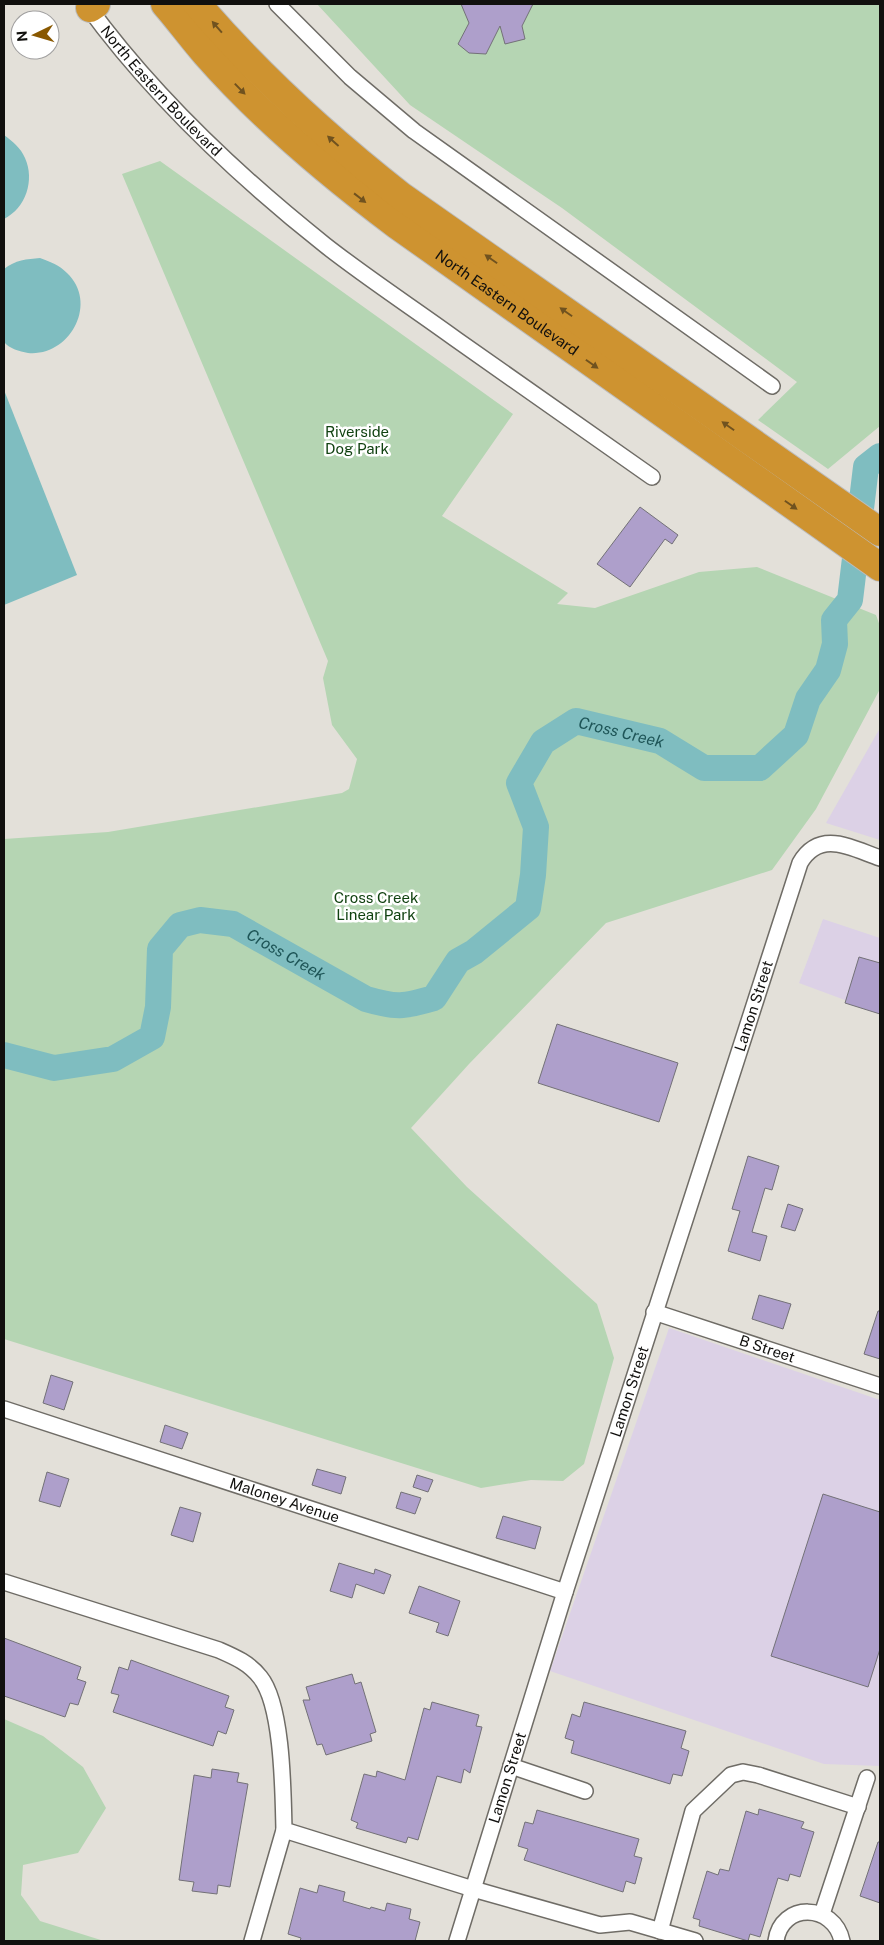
<svg xmlns="http://www.w3.org/2000/svg" width="884" height="1945" viewBox="0 0 884 1945" font-family="'Public Sans',sans-serif">
<rect width="100%" height="100%" fill="#e3e0d9"/>
<g fill="#dcd1e6">
<path d="M880 728V840L826 823Z"/>
<path d="M823 919 880 938V1013L799 983Z"/>
<path d="M669 1328 880 1400V1766L824 1764 550 1671Z"/>
</g>
<g fill="#b5d5b3">
<path d="M317 4H880V426L828 469 758 420 797 382 562 208 410 105Z"/>
<path d="M160 161 513 414 442 516 568 593 557 604 595 608 699 572 757 567 876 615 880 626V689L816 809 772 870 606 923 469 1064 411 1128 467 1187 597 1304 614 1358 584 1464 563 1481 531 1480 481 1488 4 1339V839L108 832 342 793 349 789 357 759 332 725 323 678 328 661 122 174Z"/>
<path d="M4 1719 43 1736 83 1767 106 1808 78 1853 23 1865 21 1895 40 1921 104 1941H4Z"/>
</g>
<g fill="#7fbdc0">
<path d="M4 135C12 141 21 148 25 158 35 180 26 208 4 219Z"/>
<path d="M40 258C51 262 59 265 67 273 99 303 70 357 28 353 19 351 10 349 4 342V269C15 260 27 259 40 258Z"/>
<path d="M4 390 77 575 4 605Z"/>
</g>
<g fill="none" stroke-linecap="round" stroke-linejoin="round">
<path stroke="#7fbdc0" stroke-width="26" id="s1" d="M4 1055 54 1068 113 1059 152 1037 158 1007 160 949 180 925 200 920 233 924 366 999C397 1008 403 1007 434 998L458 961 474 952 528 908 533 875 536 827 519 783 543 742 576 721 660 741 704 768H760L796 735 808 699 828 670 835 644 834 620 850 600 866 467 880 456"/>
</g>
<g fill="#ae9fcb" stroke="#737177">
<path d="M461 4H533L522 26 525 39 505 44 500 26 486 54 469 53 458 44 469 23Z"/>
<path d="M640 507 678 535 672 544 665 539 630 587 597 564Z"/>
<path d="M859 957 880 963V1014L845 1003Z"/>
<path d="M557 1024 678 1063 659 1122 538 1083Z"/>
<path d="M748 1156 779 1166 772 1190 765 1188 752 1232 767 1236 760 1261 728 1251 740 1211 732 1209Z"/>
<path d="M788 1204 803 1209 795 1231 781 1227Z"/>
<path d="M759 1295 791 1304 783 1329 752 1319Z"/>
<path d="M878 1311H880V1359L864 1354Z"/>
<path d="M51 1375 73 1382 64 1410 43 1403Z"/>
<path d="M165 1425 188 1433 182 1449 160 1442Z"/>
<path d="M317 1469 346 1477 341 1494 312 1485Z"/>
<path d="M47 1472 69 1479 60 1507 39 1501Z"/>
<path d="M417 1475 433 1480 428 1492 413 1487Z"/>
<path d="M401 1492 421 1498 415 1514 396 1508Z"/>
<path d="M823 1494 880 1512V1649L868 1687 771 1656Z"/>
<path d="M180 1507 201 1513 193 1542 171 1535Z"/>
<path d="M503 1516 541 1527 535 1549 496 1538Z"/>
<path d="M339 1563 374 1574 375 1569 391 1575 384 1594 356 1584 352 1598 330 1591Z"/>
<path d="M419 1586 460 1601 448 1636 436 1632 439 1623 409 1613Z"/>
<path d="M4 1638 81 1667 77 1679 86 1682 78 1705 70 1703 65 1717 4 1696Z"/>
<path d="M131 1660 229 1696 225 1707 234 1710 226 1734 218 1731 213 1746 113 1712 119 1695 111 1693 119 1667 128 1670Z"/>
<path d="M352 1674 355 1684 361 1682 376 1732 370 1734 372 1741 326 1755 322 1744 317 1745 303 1700H310L306 1687Z"/>
<path d="M432 1702 479 1715 476 1726 482 1727 470 1773 464 1769 461 1783 437 1776 418 1840 408 1837 406 1843 356 1828 358 1823 351 1820 364 1774 376 1777 377 1771 405 1780 424 1708 430 1710Z"/>
<path d="M584 1702 686 1731 681 1748 689 1751 682 1776 673 1774 670 1784 571 1753 574 1741 565 1738 572 1714 580 1717Z"/>
<path d="M212 1769 239 1773 237 1782 248 1784 230 1887 218 1885 217 1894 192 1891 194 1882 179 1880 194 1775 211 1778Z"/>
<path d="M759 1809 804 1822 801 1828 814 1832 800 1877 790 1874 788 1881 778 1878 760 1937 750 1934 748 1941 699 1926 700 1920 693 1918 707 1871 718 1875 720 1869 729 1871 746 1811 758 1815Z"/>
<path d="M537 1810 639 1839 634 1856 642 1858 635 1884 626 1881 623 1892 524 1860 528 1849 518 1846 525 1822 533 1824Z"/>
<path d="M878 1842H880V1903L860 1896Z"/>
<path d="M319 1885 345 1892 343 1901 370 1909 371 1907 385 1911 387 1903 411 1909 409 1919 420 1922 415 1941H300L301 1938 288 1934 300 1888 317 1893Z"/>
</g>
<g fill="none" stroke-linecap="round" stroke-linejoin="round">
<defs>
<g id="minor">
<path id="s2" d="M86 4C152 95 237 175 325 245 367 278 413 308 457 340 522 385 587 431 652 477"/>
<path d="M277 4 350 77 414 131 772 386"/>
<path id="s3" d="M654 1312 880 1386"/>
<path id="s4" d="M4 1409 565 1592"/>
<path d="M4 1582 219 1650C235 1657 249 1663 260 1677 283 1705 283 1793 284 1830L473 1889 600 1925 630 1922 695 1941"/>
<path d="M511 1766 585 1791"/>
<path d="M822 1914 867 1778"/>
<path d="M660 1931 693 1811 731 1775 743 1772 758 1775 858 1807"/>
<path d="M252 1941 284 1830"/>
<path id="s5" d="M457 1941 565 1592 800 863C820 829 851 848 880 858"/>
<path d="M776 1941C781 1902 834 1903 842 1941"/>
</g>
<g id="motorway">
<path id="s6" d="M165 4C179 20 192 38 206 54 263 119 329 174 397 225L880 567"/>
<path d="M197 4C258 75 327 138 401 196L880 532"/>
<path d="M90 8 96 4"/>
</g>
</defs>
<use href="#minor" stroke="#6f6c66" stroke-width="18"/>
<use href="#motorway" stroke="#bcbcbc" stroke-width="30"/>
<use href="#minor" stroke="#fff" stroke-width="15"/>
<use href="#motorway" stroke="#ce9330" stroke-width="28"/>
</g>
<defs><path id="oneway-solid" d="M-6-.8H1V-3.2L6.5 0L1 3.2V.8H-6Z" transform="scale(1.25)"/></defs>
<g fill="#70521f">
<use href="#oneway-solid" transform="translate(217 27) rotate(-131)"/>
<use href="#oneway-solid" transform="translate(240 89) rotate(46)"/>
<use href="#oneway-solid" transform="translate(333 141) rotate(-138)"/>
<use href="#oneway-solid" transform="translate(360 198) rotate(38)"/>
<use href="#oneway-solid" transform="translate(491 259) rotate(-145)"/>
<use href="#oneway-solid" transform="translate(566 312) rotate(-145)"/>
<use href="#oneway-solid" transform="translate(592 364) rotate(35)"/>
<use href="#oneway-solid" transform="translate(728 426) rotate(-145)"/>
<use href="#oneway-solid" transform="translate(791 505) rotate(35)"/>
</g>
<g text-anchor="middle" stroke-width="5" stroke-linejoin="round" paint-order="stroke">
<g font-size="15" fill="#11100e" stroke="#fff">
<text dy="5" stroke="none"><textPath href="#s2" startOffset="115">North Eastern Boulevard</textPath></text>
<text dy="5" stroke="none"><textPath href="#s6" startOffset="456">North Eastern Boulevard</textPath></text>
<text dy="5" stroke="none"><textPath href="#s5" startOffset="981">Lamon Street</textPath></text>
<text dy="5" stroke="none"><textPath href="#s3" startOffset="119">B Street</textPath></text>
<text dy="5" stroke="none"><textPath href="#s5" startOffset="576">Lamon Street</textPath></text>
<text dy="5" stroke="none"><textPath href="#s4" startOffset="295">Maloney Avenue</textPath></text>
<text dy="5" stroke="none"><textPath href="#s5" startOffset="171">Lamon Street</textPath></text>
</g>
<g font-size="15" fill="#114211" stroke="#fff">
<text x="357" y="437">Riverside<tspan x="357" dy="17">Dog Park</tspan></text>
<text x="376" y="903">Cross Creek<tspan x="376" dy="17">Linear Park</tspan></text>
</g>
<g font-size="16" font-style="italic" fill="#1e5557" stroke="#fff">
<text dy="6" stroke="none"><textPath href="#s1" startOffset="946">Cross Creek</textPath></text>
<text dy="6" stroke="none"><textPath href="#s1" startOffset="391">Cross Creek</textPath></text>
</g>
</g>
<rect width="884" height="1945" fill="none" stroke="#11100e" stroke-width="10"/>
<g transform="translate(35 35) rotate(265)"><circle r="24" fill="#ffffff" stroke="#a09f9f"/>
<path d="M0-4L9 19L0 12L-9 19Z" fill="#895800"/>
<text y="-8" font-size="14" font-weight="bold" text-anchor="middle" fill="#11100e">N</text>
</g>
</svg>
